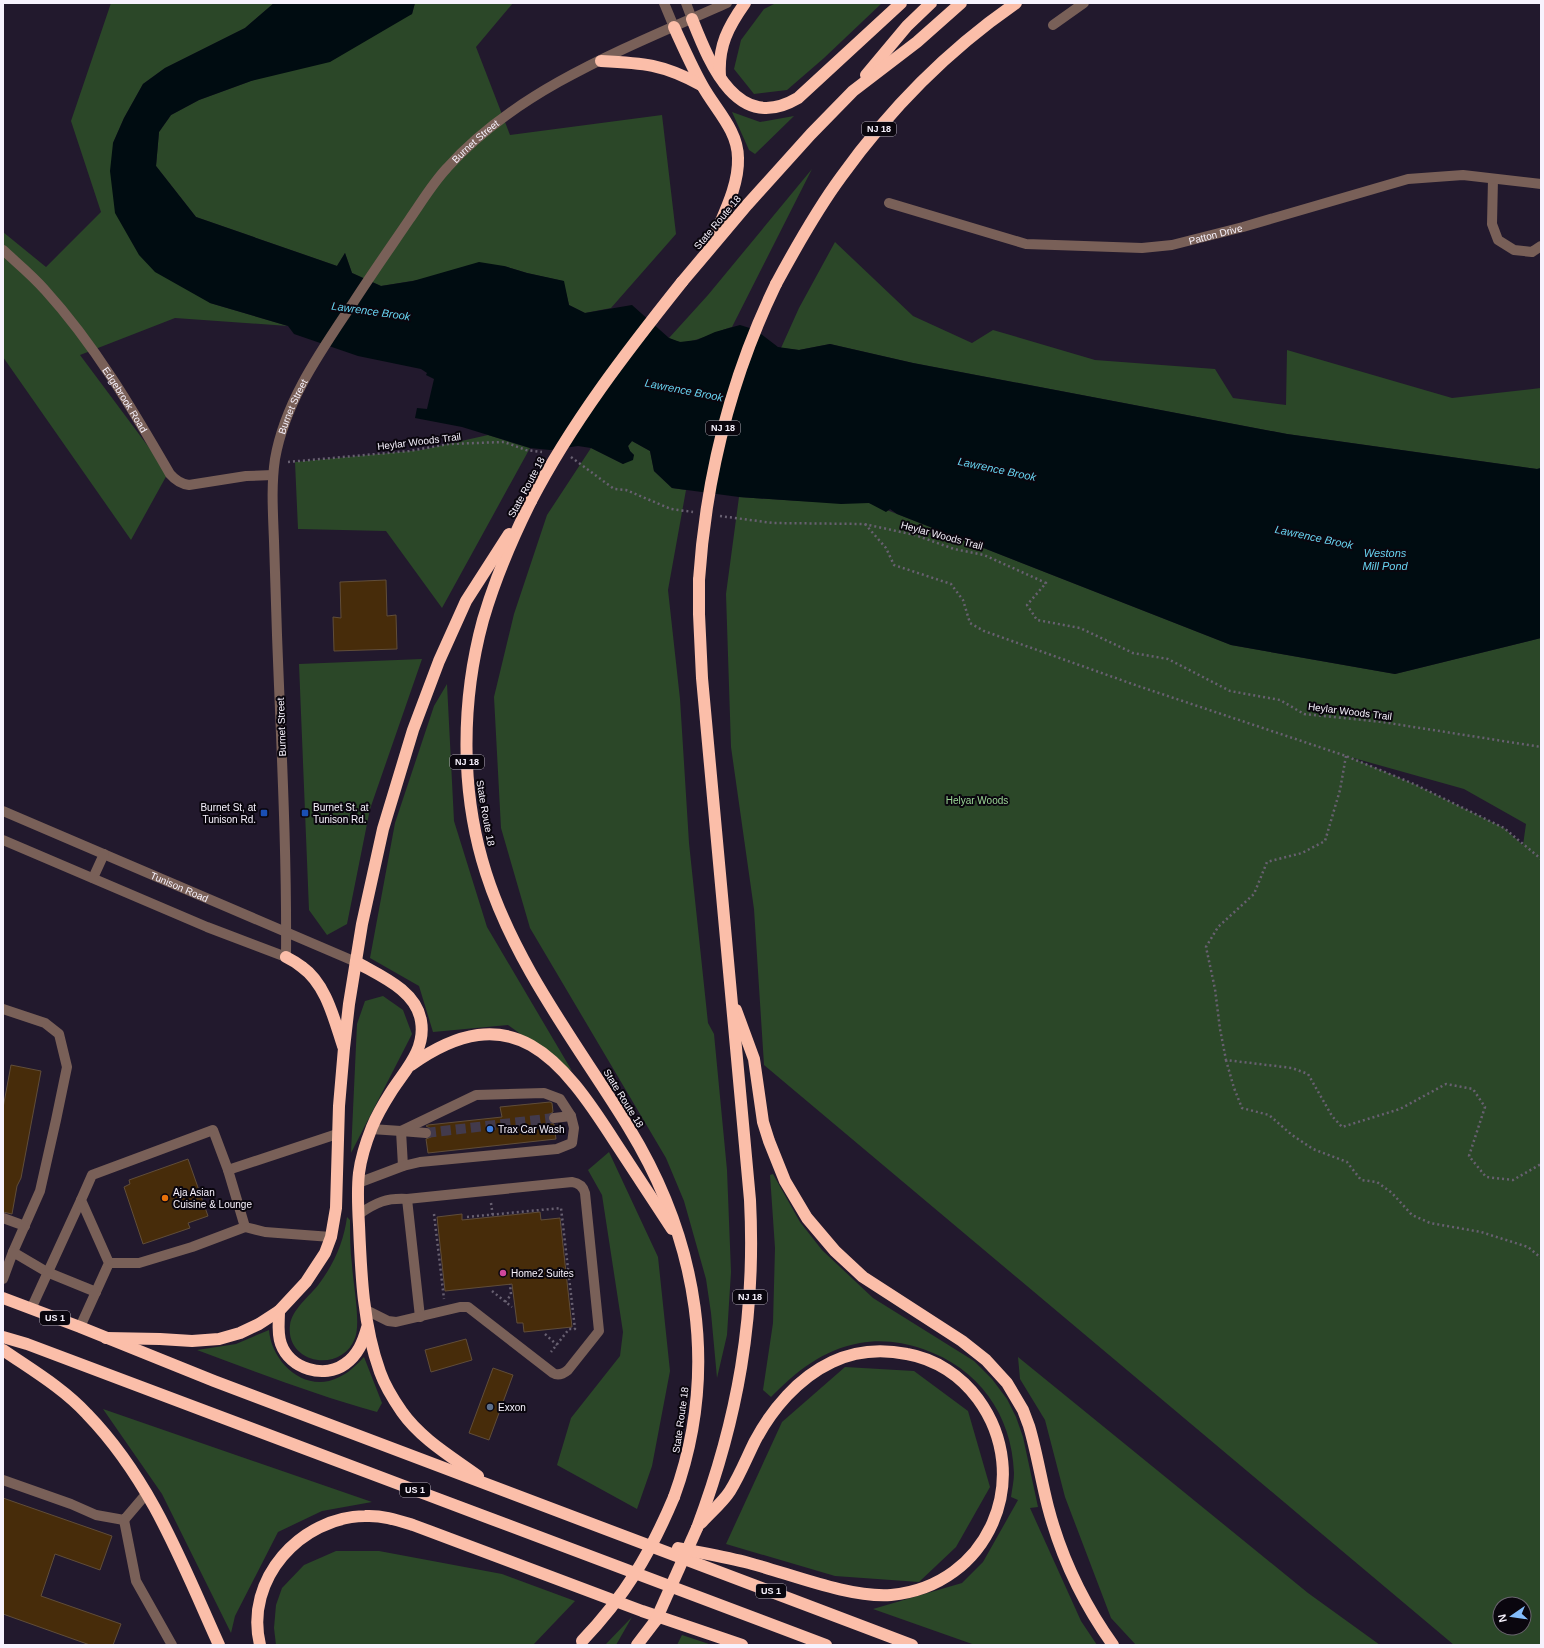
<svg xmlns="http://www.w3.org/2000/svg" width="1544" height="1648" viewBox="0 0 1544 1648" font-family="Helvetica,sans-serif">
<rect width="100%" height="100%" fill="#22192d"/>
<g fill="#2b4728" fill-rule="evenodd">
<path d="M111 3H274L245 28 165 68 143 84 124 118 113 143 210 303 288 326 175 318 80 355 168 473 131 540 3 357V232L46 267 101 212 71 121Z"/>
<path d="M415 3H513L476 47 510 135 662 115 676 234 611 308 585 313 569 305 563 281 527 273 504 266 381 286 352 273 345 253 337 266 196 217 156 166 159 132 171 115 199 100 251 81 412 14Z"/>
<path d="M776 3H882L824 58 787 90 754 94 734 69 741 40 764 9Z"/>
<path d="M732 112 760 122 794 116 755 154 749 150Z"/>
<path d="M812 169 732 327C717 331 695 343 681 342 677 342 672 339 669 338L708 295Z"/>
<path d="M835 242 913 316 972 343 993 330 1095 360 1215 369 1233 398 1286 405 1287 350 1452 398 1541 388V468L1537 469 1287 434 913 363 830 344 799 350 781 348 799 308Z"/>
<path d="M488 435 530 448 442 608 386 531 298 529 295 462 421 450Z"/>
<path d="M632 441 650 451 654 471 672 488 686 490 668 590 680 699 689 843 708 1023 714 1034 727 1170 731 1272 727 1335 717 1378 711 1313 706 1279 684 1201 666 1158 530 928 501 828 494 697 514 614 547 515 591 448 623 464 634 455 630 451 628 446Z"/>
<path d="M739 497 800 501 869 503 1231 645 1395 674 1541 638V1645H1454L764 1065 754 909 731 747 726 594ZM1350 757 1464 789 1526 824 1523 845 1504 828 1414 784ZM1500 1604H1524V1628H1500Z"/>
<path d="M422 659 370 809 347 924 327 935 309 910 299 664Z"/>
<path d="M447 684 454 821 487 927 572 1071 508 1025 433 1032 419 986 370 958 395 823 434 706Z"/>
<path d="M383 996 403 1010 412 1034 351 1153 357 1024 365 1001Z"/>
<path d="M609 1152 658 1257 670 1371 652 1466 637 1509 557 1465 571 1418 620 1356 623 1332 602 1195 588 1170Z"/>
<path d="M773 1174 800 1222 822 1250 873 1298 974 1361 992 1379 1007 1399 1016 1417 1023 1437 1038 1507 1030 1508 1081 1621 1097 1645H975L873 1609 962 1583 983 1562 1018 1500 1011 1497C1012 1489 1014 1481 1014 1473 1012 1414 978 1368 923 1349 903 1342 881 1339 860 1343 822 1350 797 1371 771 1397L763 1390 773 1323 775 1248 770 1175Z"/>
<path d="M347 1217 350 1220C350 1235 350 1250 352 1265 353 1283 361 1323 355 1338 342 1374 285 1364 290 1325 292 1309 310 1296 319 1284 334 1264 344 1241 347 1217Z"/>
<path d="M269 1330C271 1358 298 1388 329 1381 344 1377 354 1368 364 1357L382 1403 377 1412C315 1395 256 1372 197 1350L236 1344Z"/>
<path d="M1018 1357 1308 1593 1380 1645H1136L1111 1618 1065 1497 1045 1420 1020 1379Z"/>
<path d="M845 1367 914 1371 968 1411 990 1487 956 1547 919 1582 835 1576 726 1544 782 1422Z"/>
<path d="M103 1409 372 1502 322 1511 278 1532 235 1616 231 1633 162 1494Z"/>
<path d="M336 1551H379L502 1574 575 1601 533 1645H276L274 1628 276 1605 282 1588 304 1565Z"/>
<path d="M632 1617 616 1645H605Z"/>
<path d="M682 1635 712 1645H677Z"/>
</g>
<path fill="#000c11" d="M274 3H415L412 14 330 62 251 81 199 100 171 115 159 132 156 166 196 217 337 266 345 253 352 273 381 286 413 281 479 262 504 266 527 273 564 281 569 305 585 313 632 305 669 338 680 342 697 340 715 332 740 325 756 330 778 347 799 350 830 344 913 363 1287 434 1537 469 1541 468V638L1395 674 1231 645 897 514 890 509 886 512 869 503 841 504 739 497 672 488 654 471 650 451 632 441 628 446 630 451 634 455 633 460 623 464 591 448 578 446 550 450 530 448 462 427 415 418 417 408 427 409 434 379 426 375 427 373 421 369 358 356 294 334 288 326 210 303 155 272 139 255 115 213 110 171 113 143 124 118 143 84 165 68 245 28Z"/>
<g fill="#472c0a" stroke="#604d39">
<path d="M386 580 387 616 396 615 397 649 334 651 333 617 341 618 340 582Z"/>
<path d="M11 1065 41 1071 21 1178 17 1186 12 1214 3 1212V1108Z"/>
<path d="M550 1102 552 1103 553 1112 548 1115V1119L549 1122 554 1124 556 1139 428 1153 426 1139 431 1137 432 1133 430 1128 426 1126 428 1125 502 1117 500 1107Z"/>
<path d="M188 1159 208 1216 188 1223 190 1228 143 1244 124 1187 130 1184 129 1180Z"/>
<path d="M540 1212 541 1220 560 1218 572 1327 524 1332 523 1323H517L512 1284 445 1291 437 1217 462 1214V1220Z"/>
<path d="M466 1339 472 1360 431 1372 425 1350Z"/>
<path d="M493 1368 513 1375 489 1440 469 1433Z"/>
<path d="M3 1498 112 1536 100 1570 55 1554 41 1596 121 1624 113 1645H90L3 1614Z"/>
</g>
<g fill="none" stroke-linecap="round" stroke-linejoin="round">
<path stroke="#423a4c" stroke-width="10" stroke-dasharray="10 5" stroke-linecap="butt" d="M426 1133 554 1118"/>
<g stroke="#686071" stroke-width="2.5" stroke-dasharray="2 3" stroke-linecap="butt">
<path d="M571 457 614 489 626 490 671 509 693 512"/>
<path d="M288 462 409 451 449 444 504 442 526 450 542 452"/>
<path d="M720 516 773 523 864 524 915 535 954 549 984 555 1046 583 1027 605 1037 620 1080 628 1133 653 1168 659 1230 691 1280 700 1304 714 1382 722 1541 747"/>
<path d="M865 524 886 548 894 565 951 584 963 600 970 623 984 631 1138 686 1346 756 1414 784 1504 828 1541 859"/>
<path d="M1346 756 1340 790 1325 841 1302 853 1267 862 1254 894 1218 927 1206 947 1215 989 1220 1029 1226 1060 1292 1068 1308 1074 1332 1116 1342 1127 1400 1109 1446 1084 1473 1089 1485 1107 1469 1156 1486 1177 1513 1180 1541 1164"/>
<path d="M1226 1060 1234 1088 1242 1108 1269 1115 1292 1135 1313 1149 1347 1162 1361 1180 1377 1182 1392 1193 1412 1215 1430 1223 1481 1232 1528 1247 1541 1258"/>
<path d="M491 1203 493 1217"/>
<path d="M434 1214 444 1299"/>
<path d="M467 1217 561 1208 575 1329H569L551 1352"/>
<path d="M562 1269H568"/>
<path d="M492 1291 512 1307"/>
<path d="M505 1302 511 1295 510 1284"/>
<path d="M545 1334 557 1345"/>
</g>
<g stroke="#796058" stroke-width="10">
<path d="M664 3 674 27"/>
<path d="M686 3 692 19"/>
<path d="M1053 25 1084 3"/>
<path d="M1493 179 1492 224 1498 240 1514 250 1532 252 1541 246"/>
<path id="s1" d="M889 203 1026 244 1142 248 1172 245 1243 227 1408 179 1463 175 1541 184"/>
<path id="s2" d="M3 250C17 263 32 275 45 290 95 345 133 410 170 474 176 481 181 484 189 485L246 476 273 475"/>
<path id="s3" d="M3 811 356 962"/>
<path id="s4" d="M3 840 207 927 286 957C287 850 281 742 277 635 276 604 275 572 274 541 273 514 271 486 275 459 285 401 321 351 353 303 371 275 390 248 409 220 421 203 432 184 447 168 518 88 631 46 727 3"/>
<path d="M93 878 104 854"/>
<path d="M3 1009 45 1023 59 1034 67 1067 56 1120 40 1191 13 1252"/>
<path d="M554 1118 571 1116"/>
<path d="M403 1166 401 1131 426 1133"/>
<path d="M228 1170 337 1134"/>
<path d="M358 1183 403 1166 420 1162 557 1149 572 1143 574 1128 571 1116 560 1099 544 1093 476 1095 401 1131 371 1129"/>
<path d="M407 1199 420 1317"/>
<path d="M359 1214C377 1202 386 1198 407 1199L572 1182C579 1183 583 1186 585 1193L599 1331 568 1370C563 1374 558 1376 553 1373L468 1307H460L396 1322 388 1321 366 1310"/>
<path d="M3 1218 25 1226"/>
<path d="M245 1227 265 1232 331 1237"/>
<path d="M3 1279 13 1252 47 1272 96 1292"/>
<path d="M31 1309 81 1200"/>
<path d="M80 1327 109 1263 81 1200 92 1175 213 1130 228 1170 245 1227 192 1247 139 1263H109"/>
<path d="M3 1480 71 1504 96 1515 124 1520 147 1493"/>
<path d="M124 1520 136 1581 172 1645"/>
</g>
<g stroke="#fbbea9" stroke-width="12">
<path d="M692 19C710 64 737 134 798 98L901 3"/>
<path d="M674 27C683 47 692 67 702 85 715 109 738 130 738 158 739 186 723 215 713 240"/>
<path d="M601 61C643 63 663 64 701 85"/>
<path d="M866 75 907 26 931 3"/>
<path d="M720 76C718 46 728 27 745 3"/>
<path d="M682 282 747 205 811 134 853 91 917 42 961 3"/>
<path d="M776 284C796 247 816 211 841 177 889 110 948 50 1016 3"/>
<path d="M531 501C512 539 495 579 483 620 461 701 460 792 486 873 516 967 578 1045 629 1128 698 1241 720 1371 674 1497"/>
<path d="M286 957C292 960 297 963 302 967 326 984 334 1019 343 1046"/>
<path d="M356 962C380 976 416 990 421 1021 426 1050 405 1070 391 1092 384 1103 377 1115 372 1127 366 1142 361 1157 359 1173 357 1190 358 1208 359 1225 361 1274 363 1325 380 1372 385 1386 393 1399 402 1412 421 1439 452 1457 478 1476"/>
<path d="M736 1010 754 1059 763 1122 769 1141 785 1181 807 1218 835 1251 863 1277 962 1341 986 1360 1007 1383 1023 1410 1029 1426C1037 1453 1041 1480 1048 1507 1061 1557 1083 1603 1113 1645"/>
<path d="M411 1065C512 993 562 1059 615 1142 634 1171 653 1200 672 1229"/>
<path d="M3 1298 80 1327 214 1381 912 1645"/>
<path d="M279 1311C279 1322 277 1333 281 1344 290 1369 324 1379 345 1364 358 1355 363 1342 367 1328"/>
<path d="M3 1337 27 1344C294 1443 559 1546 826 1645"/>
<path d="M106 1338 160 1339 192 1341 219 1339 240 1333 259 1324 279 1311 306 1282 325 1253 331 1237 336 1208 339 1106 344 1048 349 1004 362 924 383 829 413 730 439 661 466 601 509 534"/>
<path d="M3 1350C32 1370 63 1388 87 1414 151 1480 182 1563 219 1645"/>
<path d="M697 1528C738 1419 756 1317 750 1200L702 678 699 614V580"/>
<path d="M678 1548C702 1553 726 1557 749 1563 791 1574 849 1598 891 1595 989 1586 1035 1477 978 1399 961 1376 936 1359 907 1354 882 1349 855 1351 832 1362 798 1378 772 1409 755 1441 747 1457 740 1475 730 1491 723 1502 711 1512 701 1523"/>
<path d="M260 1645C244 1579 301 1517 365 1516 382 1515 397 1520 413 1525L642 1611 742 1645"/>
<path d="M637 1645 656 1620"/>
</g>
<g stroke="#fbbea9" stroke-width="12">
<path d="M531 501C572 422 627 351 682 282"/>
<path d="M699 580C706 476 731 377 776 284"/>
<path d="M656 1620 697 1528"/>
<path d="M582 1641C625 1596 650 1554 674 1497"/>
</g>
</g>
<g fill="#1a4fb4" stroke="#0a060e" stroke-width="1.5">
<rect x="260" y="809" width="8" height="8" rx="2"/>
<rect x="301" y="809" width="8" height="8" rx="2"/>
</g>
<circle fill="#3f7fe0" stroke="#0a060e" stroke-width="1.5" cx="490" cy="1129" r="4"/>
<circle fill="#e8710a" stroke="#0a060e" stroke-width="1.5" cx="165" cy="1198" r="4"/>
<circle fill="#d1479c" stroke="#0a060e" stroke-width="1.5" cx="503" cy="1273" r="4"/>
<circle fill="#5c6f8a" stroke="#0a060e" stroke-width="1.5" cx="490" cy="1407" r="4"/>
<g text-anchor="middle" stroke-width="4" stroke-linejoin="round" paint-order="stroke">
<g fill="#0a060e" stroke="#b0abb5" stroke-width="1">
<rect x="862" y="122" width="34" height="14" rx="3"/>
<rect x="706" y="421" width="34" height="14" rx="3"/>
<rect x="450" y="755" width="34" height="14" rx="3"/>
<rect x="733" y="1290" width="34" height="14" rx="3"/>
<rect x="40" y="1311" width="30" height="14" rx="3"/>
<rect x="400" y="1483" width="30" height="14" rx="3"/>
<rect x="756" y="1584" width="30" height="14" rx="3"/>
</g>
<g font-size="9" font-weight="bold" fill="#f7f2fd">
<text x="879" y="132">NJ 18</text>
<text x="723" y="431">NJ 18</text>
<text x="467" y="765">NJ 18</text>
<text x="750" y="1300">NJ 18</text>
<text x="55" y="1321">US 1</text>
<text x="415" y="1493">US 1</text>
<text x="771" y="1594">US 1</text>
</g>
<g font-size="10" fill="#f7f2fd" stroke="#0a060e">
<text dy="4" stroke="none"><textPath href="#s4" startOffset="1184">Burnet Street</textPath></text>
<text transform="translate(717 222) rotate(-50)" y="4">State Route 18</text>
<text dy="4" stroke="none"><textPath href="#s1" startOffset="334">Patton Drive</textPath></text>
<text dy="4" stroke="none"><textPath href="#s2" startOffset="194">Edgebrook Road</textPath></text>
<text dy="4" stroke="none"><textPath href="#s4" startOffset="860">Burnet Street</textPath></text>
<text transform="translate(419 441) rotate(-7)" y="4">Heylar Woods Trail</text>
<text transform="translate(526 487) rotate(-62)" y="4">State Route 18</text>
<text transform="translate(942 535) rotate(15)" y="4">Heylar Woods Trail</text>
<text transform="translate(1350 711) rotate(7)" y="4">Heylar Woods Trail</text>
<text transform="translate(281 727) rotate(-92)" y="4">Burnet Street</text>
<text transform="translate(486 813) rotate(80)" y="4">State Route 18</text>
<text dy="4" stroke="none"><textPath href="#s3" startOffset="192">Tunison Road</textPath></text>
<text transform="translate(624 1098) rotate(58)" y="4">State Route 18</text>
<text transform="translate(680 1420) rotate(-82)" y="4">State Route 18</text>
</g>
<g font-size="10" fill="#9bd696" stroke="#0a060e">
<text x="977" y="804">Helyar Woods</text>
</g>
<g font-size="10" fill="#f7f2fd" stroke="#0a060e" text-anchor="start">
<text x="256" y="811" text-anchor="end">Burnet St, at<tspan x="256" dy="12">Tunison Rd.</tspan></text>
<text x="313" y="811">Burnet St. at<tspan x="313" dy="12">Tunison Rd.</tspan></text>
<text x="498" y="1133">Trax Car Wash</text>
<text x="173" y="1196">Aja Asian<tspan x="173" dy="12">Cuisine &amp; Lounge</tspan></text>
<text x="511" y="1277">Home2 Suites</text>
<text x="498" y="1411">Exxon</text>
</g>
<g font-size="11" font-style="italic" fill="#67d2ef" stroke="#0a060e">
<text transform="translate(371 311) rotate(8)" y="4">Lawrence Brook</text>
<text transform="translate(684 390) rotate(11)" y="4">Lawrence Brook</text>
<text transform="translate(997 469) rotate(12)" y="4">Lawrence Brook</text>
<text transform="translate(1314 537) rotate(12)" y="4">Lawrence Brook</text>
<text x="1385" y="557">Westons<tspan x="1385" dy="13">Mill Pond</tspan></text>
</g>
</g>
<rect width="1544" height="1648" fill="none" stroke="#f7f2fd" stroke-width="8"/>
<g transform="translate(1512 1616) rotate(257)"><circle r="19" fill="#0a060e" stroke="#69646e"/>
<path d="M0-3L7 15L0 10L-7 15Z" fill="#83bcfb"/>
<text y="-6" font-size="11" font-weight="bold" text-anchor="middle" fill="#f7f2fd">N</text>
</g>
</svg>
